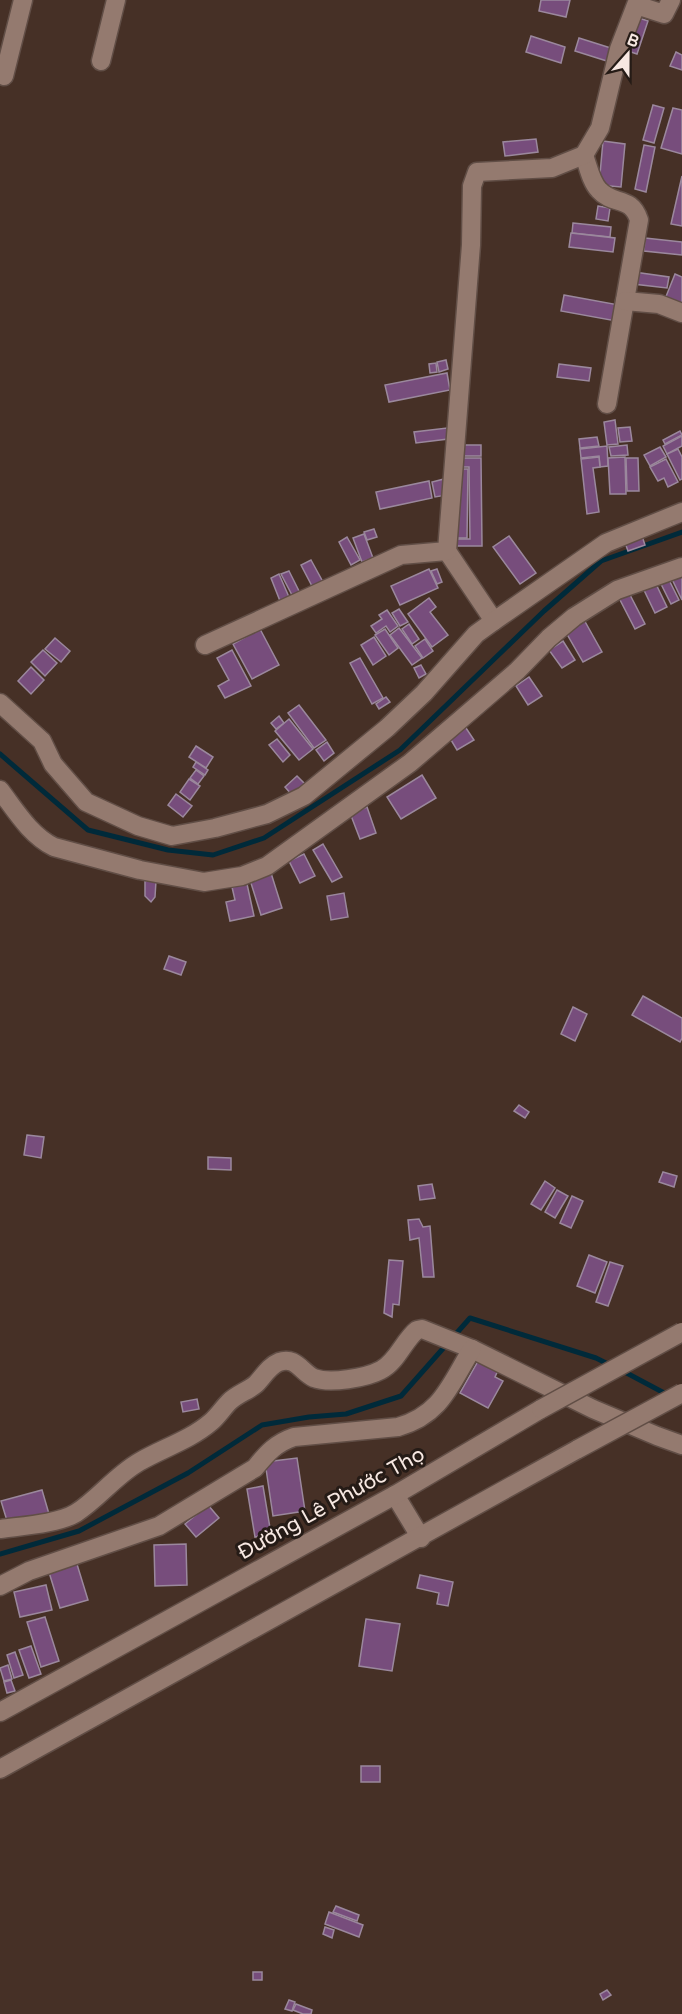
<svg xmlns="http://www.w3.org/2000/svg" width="682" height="2014" viewBox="0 0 682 2014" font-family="'Varela Round',sans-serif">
<rect width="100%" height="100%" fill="#463026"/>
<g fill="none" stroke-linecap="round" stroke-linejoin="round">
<g stroke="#002a3a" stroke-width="5">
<path d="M0 754 88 830 168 850 213 855 264 838 400 750 544 611 601 561 682 532"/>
<path d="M621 1370 668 1395"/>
<path d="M0 1554 79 1531 188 1473 262 1425 309 1417 346 1414 401 1396 470 1318 596 1358 612 1366"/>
</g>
</g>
<g fill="#774d7c" stroke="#9b889d" stroke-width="1.5">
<path d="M541 0H570L566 17 539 11Z"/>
<path d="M633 16 648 21 637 54 622 49Z"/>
<path d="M531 36 565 47 561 63 526 52Z"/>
<path d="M579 38 614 49 610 62 575 51Z"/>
<path d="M676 52 682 55V70L670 66Z"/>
<path d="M653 105 664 108 654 143 643 140Z"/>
<path d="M673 108 682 110V154L661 148Z"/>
<path d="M536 139 538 152 505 156 503 142Z"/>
<path d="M603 141 625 144 621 187 599 185Z"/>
<path d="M644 145 655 147 646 192 635 189Z"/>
<path d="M682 176V226L671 224Z"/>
<path d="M598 206 610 208 608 221 596 219Z"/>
<path d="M573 223 611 227 610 237 572 233Z"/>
<path d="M571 233 615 238 613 252 569 247Z"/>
<path d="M645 238 682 242V255L644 251Z"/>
<path d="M634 272 669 277 667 288 633 284Z"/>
<path d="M675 274 682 277V306L665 299Z"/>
<path d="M564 295 619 305 616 321 561 311Z"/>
<path d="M446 360 448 369 439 372 437 362Z"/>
<path d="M436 363 437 372 430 373 429 364Z"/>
<path d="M559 364 591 368 589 381 557 377Z"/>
<path d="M447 373 450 390 389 402 385 385Z"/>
<path d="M615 420 618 444 607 445 604 422Z"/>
<path d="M630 427 632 441 620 442 618 428Z"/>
<path d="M447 428 448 439 416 443 414 432Z"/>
<path d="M680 431 682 435 665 444 663 440Z"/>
<path d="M682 436V446L667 454 663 446Z"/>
<path d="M597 437 599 446 580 448 579 439Z"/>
<rect x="458" y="445" width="23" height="11"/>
<path d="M627 445 628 455 611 456 609 447Z"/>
<path d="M607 446 608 466 600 467 599 456 581 458 580 449Z"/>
<path d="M660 447 666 457 650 466 644 455Z"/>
<path d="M678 449 682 457V479L680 480 667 454Z"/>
<path d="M599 457 600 467 593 468 599 512 587 514 581 459Z"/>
<path d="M625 457 626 494H610L608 458Z"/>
<path d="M457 458H481L482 546H456V539H470L469 467H457Z"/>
<path d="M626 458H638L639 491H627Z"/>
<path d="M666 459 678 482 668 487 664 478 658 481 650 467Z"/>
<path d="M457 469H468L467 538H456Z"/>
<path d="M444 479 447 495 435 497 432 482Z"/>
<path d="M429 481 432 498 380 509 376 492Z"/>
<path d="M374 529 377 537 367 540 364 532Z"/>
<path d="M641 533 645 545 628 551 624 540Z"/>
<path d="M364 534 373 558 362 562 353 538Z"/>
<path d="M509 536 536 573 520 584 493 547Z"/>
<path d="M347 537 360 560 351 565 339 542Z"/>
<path d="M311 560 323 582 313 588 301 565Z"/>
<path d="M429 569 438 588 400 605 391 586Z"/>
<path d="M437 569 442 582 437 584 431 571Z"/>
<path d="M289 571 300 593 293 597 281 574Z"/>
<path d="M682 572V600L671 577Z"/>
<path d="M279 574 289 597 280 601 271 578Z"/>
<path d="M668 578 679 600 671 604 660 582Z"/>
<path d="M655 582 667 607 655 613 643 588Z"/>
<path d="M627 589 645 624 635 629 617 594Z"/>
<path d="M429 598 436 607 430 612 448 635 432 647 408 614Z"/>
<path d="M399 609 408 622 400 626 392 613Z"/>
<path d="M387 610 398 626 390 632 386 626 376 633 371 626 382 619 379 615Z"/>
<path d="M583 618 602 652 583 662 564 629Z"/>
<path d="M409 624 419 639 412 644 402 629Z"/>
<path d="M399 628 422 658 412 665 390 635Z"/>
<path d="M260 629 279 665 252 679 233 644Z"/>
<path d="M385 629 398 648 389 655 375 635Z"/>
<path d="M374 637 386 656 373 665 361 645Z"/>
<path d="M55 638 70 651 61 662 45 649Z"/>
<path d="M425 639 433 651 423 658 415 646Z"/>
<path d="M563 641 575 660 562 668 549 650Z"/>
<path d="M43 650 57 663 45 676 31 662Z"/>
<path d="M232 650 251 686 225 698 218 686 229 680 217 658Z"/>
<path d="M360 658 383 698 372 704 350 663Z"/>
<path d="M421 665 426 674 419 678 414 668Z"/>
<path d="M31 667 44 680 31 694 18 681Z"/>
<path d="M529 677 542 696 528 705 516 686Z"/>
<path d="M386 697 390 702 379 709 376 704Z"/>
<path d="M299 705 326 740 314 748 288 713Z"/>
<path d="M279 716 284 723 276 729 271 723Z"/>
<path d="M289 719 313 749 299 760 275 731Z"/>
<path d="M464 725 474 740 457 750 448 735Z"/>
<path d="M277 739 290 755 283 762 269 745Z"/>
<path d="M327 742 334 753 324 761 316 750Z"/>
<path d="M196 746 213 757 206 768 189 757Z"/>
<path d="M196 762 208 770 205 775 193 767Z"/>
<path d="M196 770 204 776 198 784 190 778Z"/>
<path d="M422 775 436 798 401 819 387 797Z"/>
<path d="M297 776 305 784 292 795 285 787Z"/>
<path d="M189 779 200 786 190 800 180 792Z"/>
<path d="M176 794 192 806 183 817 168 805Z"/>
<path d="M367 807 376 833 360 839 350 813Z"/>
<path d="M323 844 342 877 332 882 313 850Z"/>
<path d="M304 854 315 876 300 883 289 861Z"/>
<path d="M271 873 282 908 261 915 250 880Z"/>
<path d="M145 881H156L155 897 151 902 145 896Z"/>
<path d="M247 884 254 916 230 921 226 902 235 900 232 887Z"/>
<path d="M344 893 348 917 331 920 327 896Z"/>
<path d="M169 956 186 962 181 975 164 969Z"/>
<path d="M643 996 682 1018V1038L680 1042 632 1015Z"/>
<path d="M573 1007 587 1014 575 1041 561 1034Z"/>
<path d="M519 1105 529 1112 525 1118 514 1111Z"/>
<path d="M27 1135 44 1137 41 1158 24 1155Z"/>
<path d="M208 1157 231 1158V1170L208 1169Z"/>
<path d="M663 1172 677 1176 674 1187 659 1182Z"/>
<path d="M545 1181 555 1188 541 1210 531 1204Z"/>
<path d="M432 1184 435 1198 420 1200 418 1186Z"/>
<path d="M557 1190 568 1196 555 1218 545 1212Z"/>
<path d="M572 1196 583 1201 571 1228 560 1223Z"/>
<path d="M419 1219 423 1227 430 1226 434 1277H423L419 1238 410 1240 408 1220Z"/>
<path d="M589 1255 607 1262 595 1293 577 1286Z"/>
<path d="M389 1260 403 1261 399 1305 393 1304 392 1317 384 1313Z"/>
<path d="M610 1262 623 1266 608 1306 596 1302Z"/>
<path d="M481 1356 500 1366 495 1377 503 1381 488 1408 460 1393Z"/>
<path d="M197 1399 199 1409 183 1412 181 1402Z"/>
<path d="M297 1458 305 1511 273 1516 265 1462Z"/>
<path d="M263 1486 271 1534 255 1537 247 1489Z"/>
<path d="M42 1490 49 1514 8 1524 1 1501Z"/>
<path d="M208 1505 219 1518 196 1537 185 1524Z"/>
<path d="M186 1544 187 1585 155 1586 154 1545Z"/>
<path d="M76 1561 88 1600 60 1608 48 1569Z"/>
<path d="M420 1575 453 1582 448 1606 437 1604 439 1593 417 1588Z"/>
<path d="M46 1585 52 1610 20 1617 14 1592Z"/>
<path d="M45 1617 59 1661 41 1667 27 1622Z"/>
<path d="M366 1619 400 1624 392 1671 359 1666Z"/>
<path d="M31 1646 41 1674 29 1678 19 1650Z"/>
<path d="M15 1652 23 1675 14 1678 7 1655Z"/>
<path d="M8 1665 12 1679 4 1681 0 1668Z"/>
<path d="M11 1680 15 1691 7 1693 4 1682Z"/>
<rect x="361" y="1766" width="19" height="16"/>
<path d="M336 1906 359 1915 357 1921 333 1912Z"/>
<path d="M329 1912 363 1925 359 1937 325 1924Z"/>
<path d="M325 1927 334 1930 332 1938 323 1934Z"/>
<rect x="253" y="1972" width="9" height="8"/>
<path d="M607 1990 611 1995 603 2000 600 1994Z"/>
<path d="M289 2000 295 2002 292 2011 285 2009Z"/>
<path d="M296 2004 312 2010 311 2014H303L293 2010Z"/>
</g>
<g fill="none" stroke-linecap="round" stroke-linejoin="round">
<defs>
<g id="minor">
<path d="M101 61 116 0"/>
<path d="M4 76 23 0"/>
<path d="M584 155C588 166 591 182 599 190 613 206 631 195 639 220L607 404"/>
<path d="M625 301 659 304 682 313"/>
<path d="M447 551 494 621"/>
<path d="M205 645 401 555 447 551 471 245 472 186 477 172 552 168 584 155 600 128 619 49 636 5 664 14 671 0"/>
<path d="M0 703 42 741 53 764 86 802 138 826 172 836 215 828 267 814 304 796 387 728 424 693 476 634 494 621 606 543 682 512"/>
<path d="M0 790C16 811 30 835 54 847L140 870 204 882 242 876 267 866 410 763 517 671 549 638 574 617 617 590 682 567"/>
<path d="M395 1495 421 1538"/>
<path d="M0 1529C21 1526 58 1524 76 1513 98 1499 115 1476 139 1462 163 1448 190 1440 211 1422 218 1416 223 1408 229 1402 237 1394 248 1391 256 1384 263 1377 269 1366 279 1362 296 1356 301 1372 314 1378 330 1384 366 1378 381 1370 397 1362 404 1340 417 1330L422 1329 472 1349 593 1409 657 1436 682 1445"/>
<path d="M0 1586 29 1571 159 1526 255 1468C267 1453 276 1443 294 1437L398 1427C441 1415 450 1385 472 1349"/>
<path d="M0 1712 395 1495 541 1409"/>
<path d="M0 1769 578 1449"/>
</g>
</defs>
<use href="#minor" stroke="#614e46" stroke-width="21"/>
<use href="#minor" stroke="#947a6f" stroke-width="18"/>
<defs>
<g id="minor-bridge">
<path d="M541 1409 682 1332"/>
<path d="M578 1449 682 1393"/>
</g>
</defs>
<use href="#minor-bridge" stroke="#614e46" stroke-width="21" stroke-linecap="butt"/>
<use href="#minor-bridge" stroke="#947a6f" stroke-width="18"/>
</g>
<g text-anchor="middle" stroke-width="6" stroke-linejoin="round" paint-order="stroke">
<g font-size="21" fill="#f7e8e2" stroke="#251b16">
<text transform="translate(331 1503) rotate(-29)" y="7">Đường Lê Phước Thọ</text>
</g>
</g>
<g transform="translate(628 54) rotate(21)" stroke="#251b16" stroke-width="4.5" paint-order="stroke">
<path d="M0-4.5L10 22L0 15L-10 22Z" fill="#f7e8e2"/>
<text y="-9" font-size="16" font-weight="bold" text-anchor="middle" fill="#f7e8e2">B</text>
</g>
</svg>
